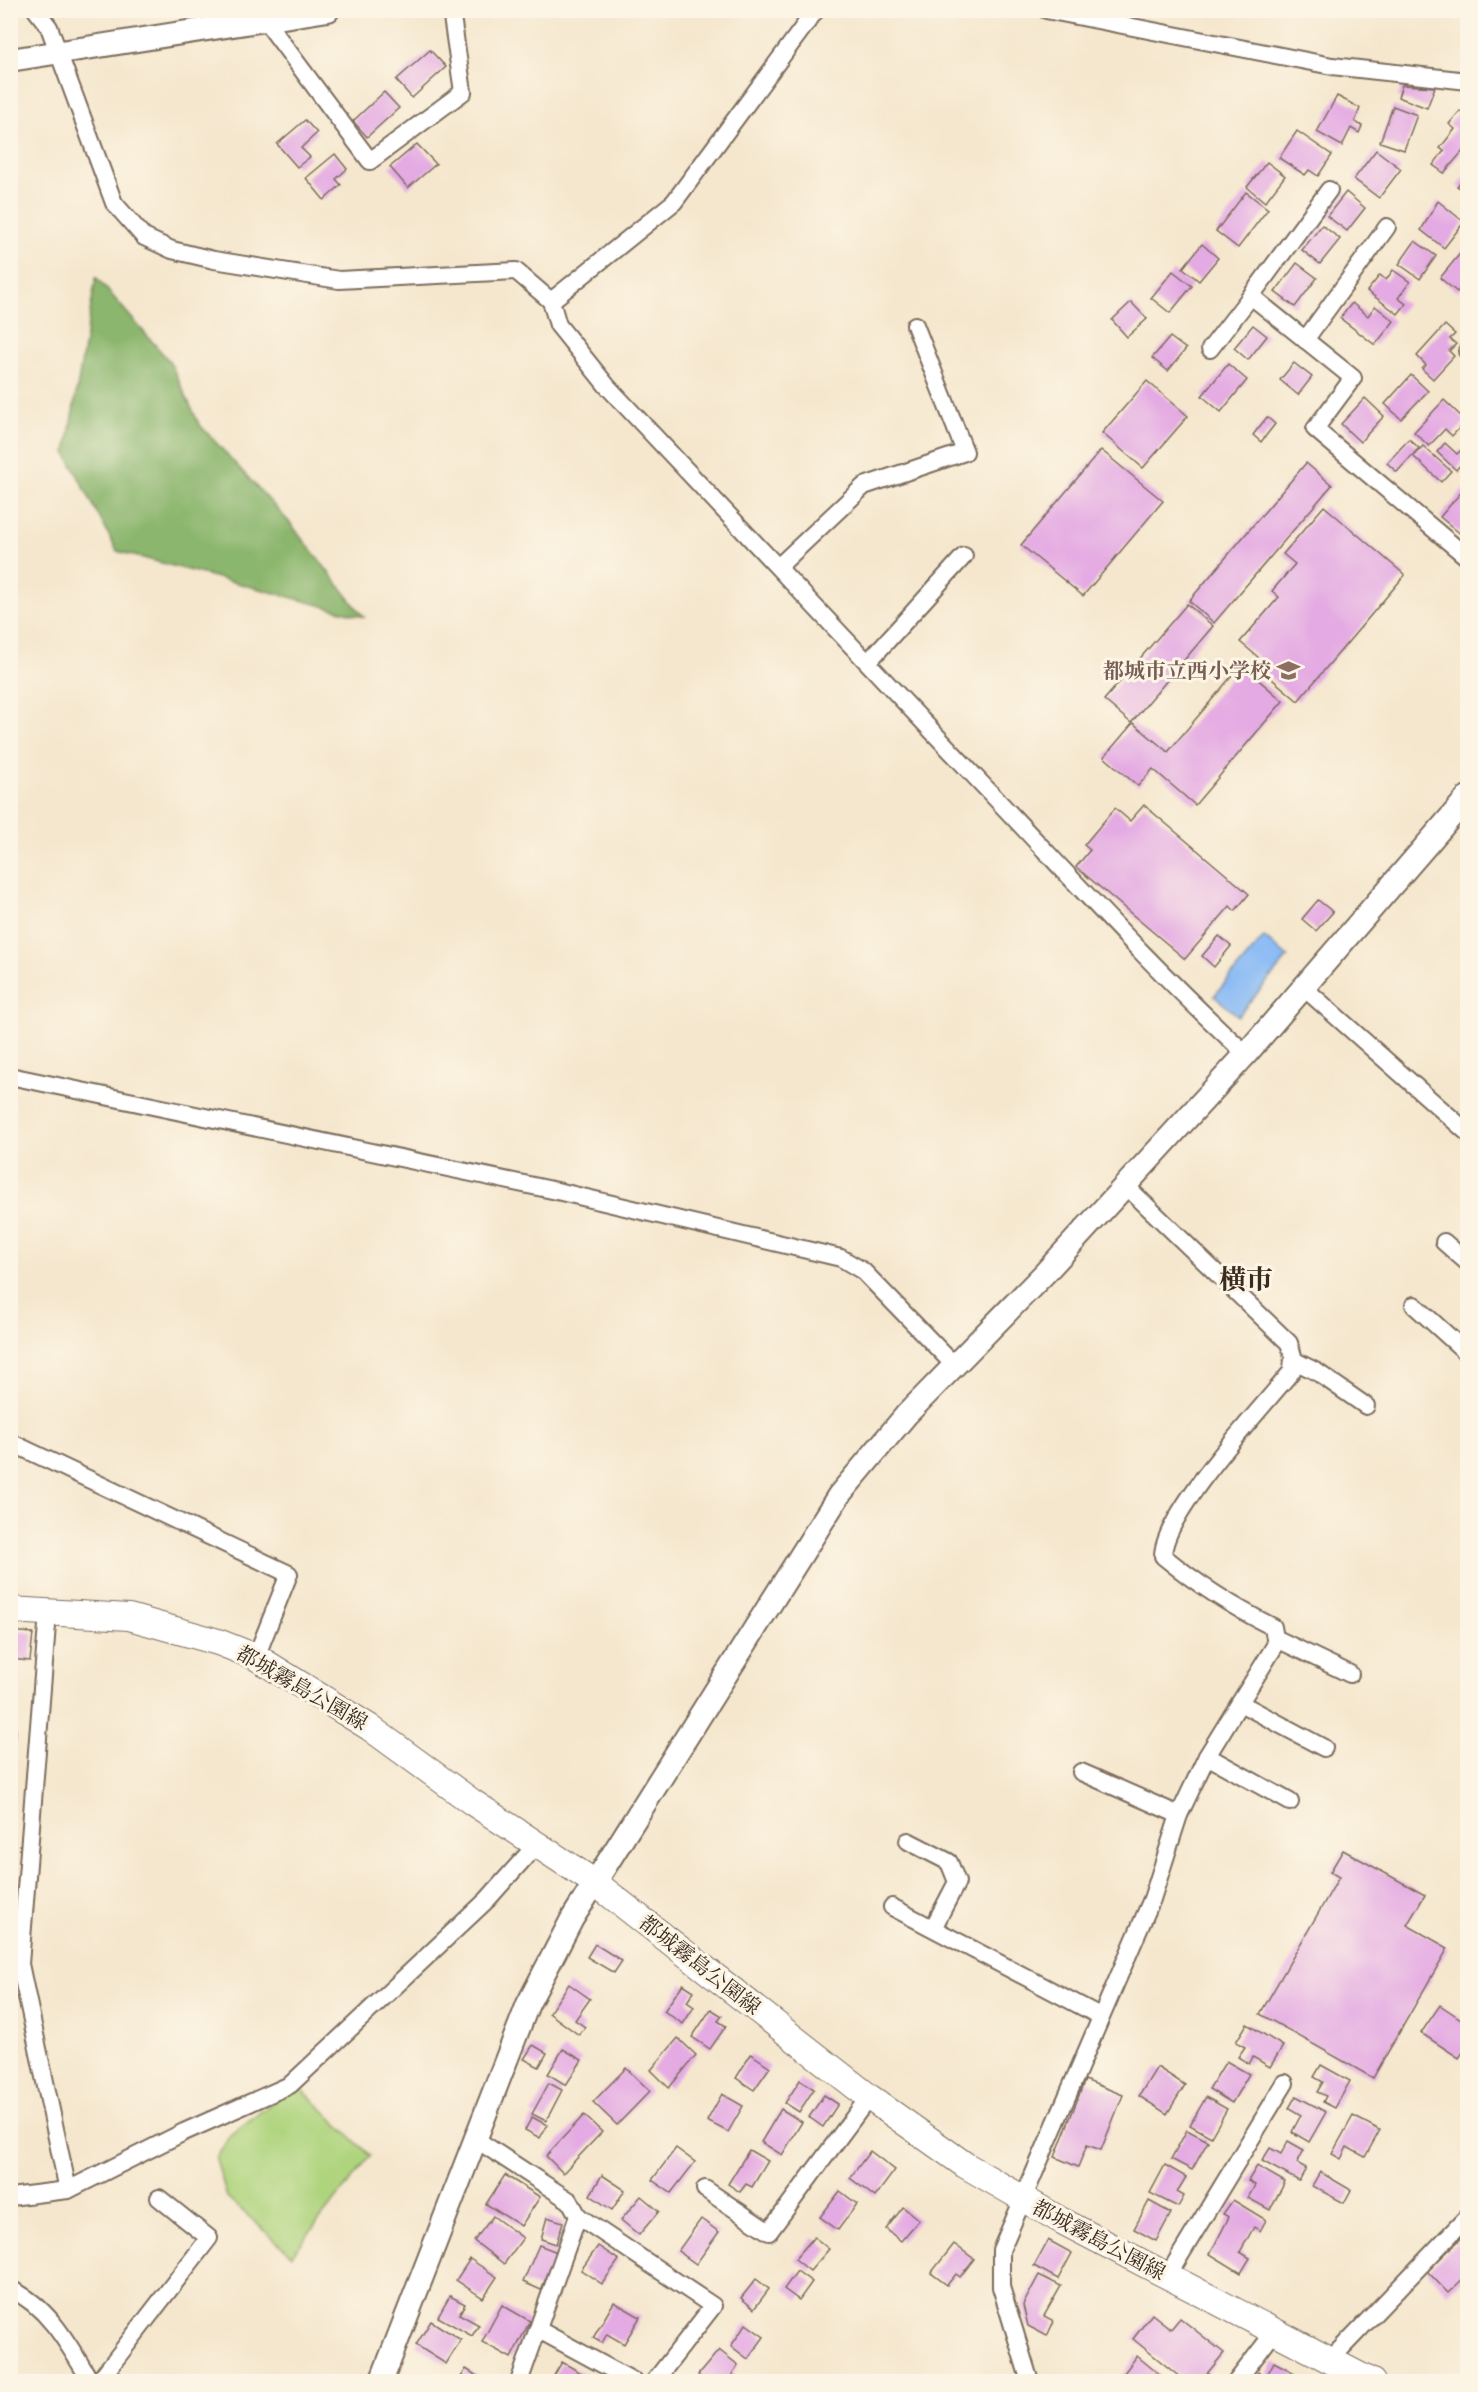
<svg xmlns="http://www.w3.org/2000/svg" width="1478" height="2392" viewBox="0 0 1478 2392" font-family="'EB Garamond','Noto Serif JP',serif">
<rect width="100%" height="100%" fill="#fcf5e5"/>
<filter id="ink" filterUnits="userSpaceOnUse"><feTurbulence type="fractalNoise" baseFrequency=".0167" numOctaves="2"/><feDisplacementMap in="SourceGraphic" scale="12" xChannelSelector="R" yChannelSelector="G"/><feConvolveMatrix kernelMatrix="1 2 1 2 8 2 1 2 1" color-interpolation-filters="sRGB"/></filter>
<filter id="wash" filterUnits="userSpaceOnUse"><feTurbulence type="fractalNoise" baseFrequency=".008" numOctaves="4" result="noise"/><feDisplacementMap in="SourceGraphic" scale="24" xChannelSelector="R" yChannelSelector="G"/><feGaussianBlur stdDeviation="1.35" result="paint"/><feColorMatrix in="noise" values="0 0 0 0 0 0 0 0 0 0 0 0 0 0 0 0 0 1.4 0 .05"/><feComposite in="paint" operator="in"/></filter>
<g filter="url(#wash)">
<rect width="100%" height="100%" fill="#f5e7ce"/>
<path fill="#afd47e" stroke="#757f4e" stroke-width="1.5" d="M297 2084 370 2156 292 2255 227 2197 216 2159 230 2135Z"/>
<path fill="#8bb66d" stroke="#637046" stroke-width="1.5" d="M96 277 170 362 199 424 290 523 364 617 117 551 66 453Z"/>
<path fill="#87baf5" stroke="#61728a" stroke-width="1.5" d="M1264 937 1288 957 1238 1016 1214 996Z"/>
<g id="blocks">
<g fill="#e4aae3">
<path d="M430 50 446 67 412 98 396 80Z"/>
<path d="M1402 85 1435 87 1427 108 1398 97Z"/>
<path d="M384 92 399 108 367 137 353 121Z"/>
<path d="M1337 96 1360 108 1355 122 1362 126 1359 133 1351 128 1342 146 1317 132Z"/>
<path d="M1393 106 1417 115 1404 150 1380 142Z"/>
<path d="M1460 111 1468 118V145L1444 173 1433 165 1444 151 1440 148 1455 129 1449 124Z"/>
<path d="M305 120 317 133 301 148 310 157 297 167 277 144Z"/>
<path d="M1297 131 1332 155 1318 176 1309 170 1305 175 1279 158Z"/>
<path d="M417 144 436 164 408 188 390 167Z"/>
<path d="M1376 150 1401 169 1379 198 1354 179Z"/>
<path d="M335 154 347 169 336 179 341 185 324 200 306 178Z"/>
<path d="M1267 162 1285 176 1265 202 1247 187Z"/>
<path d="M1468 172V193L1457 186Z"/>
<path d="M1246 192 1268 209 1238 248 1216 231Z"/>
<path d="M1346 192 1365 208 1347 231 1327 216Z"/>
<path d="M1438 201 1464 222 1444 248 1421 230Z"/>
<path d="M1322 225 1340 239 1320 264 1302 250Z"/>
<path d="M1415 241 1436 256 1420 279 1399 264Z"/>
<path d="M1202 244 1218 258 1199 281 1183 268Z"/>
<path d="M1468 244V279L1457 292 1440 278Z"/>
<path d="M1297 263 1317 278 1295 307 1275 292Z"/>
<path d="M1393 270 1410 282 1398 298 1406 304 1398 314 1367 291 1380 275 1386 280Z"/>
<path d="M1173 271 1192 286 1170 313 1151 298Z"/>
<path d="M1131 302 1147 319 1127 337 1112 320Z"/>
<path d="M1352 303 1368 316 1375 306 1394 321 1375 345 1340 318Z"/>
<path d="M1253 325 1267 336 1248 360 1234 348Z"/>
<path d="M1445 325 1455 334 1450 339 1456 344 1449 351 1454 356 1433 379 1422 369 1426 365 1417 356Z"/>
<path d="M1170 337 1186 349 1168 371 1152 358Z"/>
<path d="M1294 363 1312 377 1298 395 1280 380Z"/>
<path d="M1228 364 1247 380 1221 412 1202 396Z"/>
<path d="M1411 375 1428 391 1401 419 1385 404Z"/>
<path d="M1147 381 1188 416 1143 468 1102 433Z"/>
<path d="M1365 398 1384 416 1360 442 1341 424Z"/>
<path d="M1444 400 1466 421 1452 436 1445 429 1429 446 1414 432Z"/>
<path d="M1267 417 1275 424 1261 442 1253 435Z"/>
<path d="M1409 439 1419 448 1397 472 1387 463Z"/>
<path d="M1445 443 1457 454 1461 450 1468 456 1456 470 1437 452Z"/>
<path d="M1423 446 1451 471 1441 482 1413 456Z"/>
<path d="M1101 450 1163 501 1083 596 1021 545Z"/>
<path d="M1306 463 1332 485 1214 623 1189 601Z"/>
<path d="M1463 490 1468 494V540L1440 517Z"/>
<path d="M1324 506 1405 575 1298 701 1253 663 1258 657 1240 642 1279 597 1272 591 1295 564 1283 554Z"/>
<path d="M1187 604 1213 626 1131 723 1104 700Z"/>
<path d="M1241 665 1283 701 1195 805 1153 769 1138 786 1104 757 1133 723 1168 752Z"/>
<path d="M1144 805 1249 894 1235 911 1230 906 1185 959 1076 867 1090 850 1084 845 1115 808 1130 821Z"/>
<path d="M1318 900 1333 912 1316 931 1302 919Z"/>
<path d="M1219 936 1231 946 1214 967 1202 956Z"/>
<path d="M10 1631 33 1633 30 1661 10 1659Z"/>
<path d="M10 1730 16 1731 13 1765H10Z"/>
<path d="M1343 1850 1425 1895 1407 1925 1448 1948 1373 2078 1260 2014 1339 1877 1330 1872Z"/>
<path d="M595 1944 622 1961 614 1973 587 1957Z"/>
<path d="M569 1984 590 1999 575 2020 585 2027 579 2035 549 2013Z"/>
<path d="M683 1984 694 1991 687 2002 694 2007 683 2024 664 2011Z"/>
<path d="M1440 2005 1468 2024V2045L1459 2058 1421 2033Z"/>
<path d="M711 2009 722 2016 718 2021 726 2026 710 2049 692 2037Z"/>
<path d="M1247 2024 1283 2046 1270 2067 1253 2057 1249 2064 1238 2057 1245 2047 1236 2042Z"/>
<path d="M678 2038 696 2055 669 2088 651 2070Z"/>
<path d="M533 2045 547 2053 539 2067 524 2059Z"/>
<path d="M563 2049 582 2060 566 2085 548 2074Z"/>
<path d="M751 2054 770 2067 754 2090 736 2078Z"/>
<path d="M1226 2061 1249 2074 1232 2103 1209 2089Z"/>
<path d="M1321 2065 1350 2081 1335 2108 1323 2102 1326 2096 1317 2092 1323 2082 1314 2077Z"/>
<path d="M1157 2067 1185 2085 1167 2114 1139 2096Z"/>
<path d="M626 2068 650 2091 617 2125 593 2102Z"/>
<path d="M800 2080 814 2089 799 2112 785 2103Z"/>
<path d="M1085 2080 1123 2095 1101 2150 1087 2145 1078 2167 1055 2157Z"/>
<path d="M549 2083 562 2090 546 2121 532 2114Z"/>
<path d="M722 2094 743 2106 728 2132 707 2121Z"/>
<path d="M824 2095 838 2104 823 2127 809 2117Z"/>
<path d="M1296 2096 1326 2112 1309 2142 1292 2132 1301 2115 1289 2108Z"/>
<path d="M1206 2097 1227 2109 1211 2137 1190 2125Z"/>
<path d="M781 2109 802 2122 782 2155 761 2142Z"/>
<path d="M584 2115 602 2132 563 2173 546 2156Z"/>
<path d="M1353 2116 1380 2130 1365 2157 1347 2147 1341 2159 1332 2154Z"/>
<path d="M532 2117 547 2125 540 2138 525 2130Z"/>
<path d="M1187 2130 1208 2141 1192 2170 1171 2159Z"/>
<path d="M1288 2141 1304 2150 1297 2163 1306 2168 1299 2181 1262 2161 1270 2148 1281 2154Z"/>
<path d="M676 2148 695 2162 671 2193 652 2180Z"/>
<path d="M749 2150 768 2161 752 2187 746 2184 740 2192 728 2184Z"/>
<path d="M870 2151 895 2170 875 2197 850 2178Z"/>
<path d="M1165 2165 1186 2177 1177 2192 1184 2196 1178 2207 1150 2193Z"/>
<path d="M1257 2166 1285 2182 1270 2210 1248 2198 1255 2185 1248 2181Z"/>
<path d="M1320 2172 1351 2190 1344 2203 1312 2186Z"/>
<path d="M505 2175 540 2197 521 2226 486 2204Z"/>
<path d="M602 2175 625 2190 612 2210 590 2195Z"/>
<path d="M840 2191 857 2204 838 2230 820 2217Z"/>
<path d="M641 2196 659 2211 639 2235 621 2220Z"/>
<path d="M1233 2200 1266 2220 1260 2231 1254 2227 1240 2252 1250 2258 1241 2273 1210 2254 1229 2217 1223 2214Z"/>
<path d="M1149 2201 1171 2213 1156 2241 1134 2229Z"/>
<path d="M903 2207 919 2220 901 2241 886 2229Z"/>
<path d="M493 2216 523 2238 504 2264 474 2241Z"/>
<path d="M547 2217 563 2222 556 2244 541 2239Z"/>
<path d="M701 2219 719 2232 696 2264 678 2251Z"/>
<path d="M1468 2232V2274L1448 2293 1427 2271Z"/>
<path d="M814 2237 829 2249 810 2271 795 2259Z"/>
<path d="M1048 2240 1072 2253 1058 2279 1034 2266Z"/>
<path d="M954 2244 974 2259 960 2277 956 2274 947 2285 931 2273Z"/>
<path d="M539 2245 557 2252 541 2290 523 2282Z"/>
<path d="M598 2246 619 2260 602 2284 581 2270Z"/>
<path d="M470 2259 497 2277 483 2298 456 2280Z"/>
<path d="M797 2271 812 2282 799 2300 784 2289Z"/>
<path d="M1039 2275 1061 2286 1044 2316 1054 2321 1047 2336 1028 2326 1023 2305Z"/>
<path d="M756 2279 769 2289 754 2309 741 2298Z"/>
<path d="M450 2296 465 2304 459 2314 479 2325 472 2336 438 2317Z"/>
<path d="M614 2302 640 2317 624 2344 607 2334 602 2343 593 2338Z"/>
<path d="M502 2305 530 2321 511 2358 482 2342Z"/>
<path d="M1152 2314 1171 2329 1180 2318 1224 2353 1200 2382H1186L1133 2339Z"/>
<path d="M431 2321 461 2340 446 2364 416 2345Z"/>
<path d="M746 2324 764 2337 748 2359 731 2346Z"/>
<path d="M719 2350 738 2365 732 2374 741 2382H705L698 2375Z"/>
<path d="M1137 2356 1160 2375 1154 2382H1117Z"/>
<path d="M562 2362 588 2377 585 2382H550Z"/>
<path d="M1274 2362 1295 2373 1290 2382H1253L1258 2372 1266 2377Z"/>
<path d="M466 2369 487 2382H458Z"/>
</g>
</g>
</g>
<g filter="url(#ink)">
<use href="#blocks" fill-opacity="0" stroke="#7c6c5c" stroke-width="1.5"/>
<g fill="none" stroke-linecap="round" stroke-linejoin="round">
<defs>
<g id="street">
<path d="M36 10 49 27 114 203 144 237 172 250 214 260 339 280 516 271 551 301 558 325 607 386C731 518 856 650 980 782 1068 874 1152 968 1246 1054"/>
<path d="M1046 10 1332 66 1468 81"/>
<path d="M265 20 370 161 463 92 451 10"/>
<path d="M1329 190 1251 296 1353 378 1315 429 1468 558"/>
<path d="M551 301 674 202 816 10"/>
<path d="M1305 340 1387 227"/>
<path d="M1210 349 1251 296"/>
<path d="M1467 351 1468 350"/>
<path d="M778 567 864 486 965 452 915 325"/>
<path d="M868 662 964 556"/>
<path d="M1303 987 1468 1133"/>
<path d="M10 1076 557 1191 841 1258 863 1271 955 1366"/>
<path d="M1444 1242 1468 1263"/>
<path d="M1414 1305 1468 1354"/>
<path d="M1293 1360 1317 1372 1366 1406"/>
<path d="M10 1442 289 1574 256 1657"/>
<path d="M48 1613 20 1964 68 2190"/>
<path d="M1275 1638 1350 1674"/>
<path d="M1240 1703 1324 1748"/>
<path d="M1207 1756 1290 1802"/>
<path d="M1081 1772 1179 1815"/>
<path d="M908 1841 949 1862 957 1882 933 1928"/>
<path d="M892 1907 1100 2016"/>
<path d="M474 2138 570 2201 578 2216 519 2382"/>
<path d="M705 2189 769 2232 869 2097"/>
<path d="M10 2197 68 2190 184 2132 290 2085 487 1900 536 1845"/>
<path d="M578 2216 713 2306 654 2382"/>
<path d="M1167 2277 1285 2083"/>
<path d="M10 2289C49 2306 70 2347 91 2382"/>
<path d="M539 2330 635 2382"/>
<path d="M1330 2360 1468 2216"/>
<path d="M98 2382 209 2238 159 2198"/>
<path d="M1030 2382 1001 2287V2250L1152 1899 1179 1815 1207 1756 1276 1644 1273 1627C1233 1607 1198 1585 1163 1556 1163 1513 1262 1408 1292 1371L1293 1356 1289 1343 1126 1186"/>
<path d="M1236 2382 1275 2331"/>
</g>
<g id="secondary">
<path d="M10 60 328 10"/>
<path d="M381 2382 528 2004 572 1919 839 1495 907 1414 1044 1274 1246 1054 1468 797"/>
</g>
<path id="primary" d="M10 1610 129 1617 218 1642 256 1657 369 1727 472 1802 594 1882 869 2097 965 2165 1062 2221 1372 2382"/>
</defs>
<use href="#street" stroke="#7c6c5c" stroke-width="20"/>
<use href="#secondary" stroke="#7c6c5c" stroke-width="26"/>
<use href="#primary" stroke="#7c6c5c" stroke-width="28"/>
<use href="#street" stroke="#fff" stroke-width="16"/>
<use href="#secondary" stroke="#fff" stroke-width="22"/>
<use href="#primary" stroke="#fff" stroke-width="26"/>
</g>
</g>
<defs>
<symbol id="school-bare" viewBox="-9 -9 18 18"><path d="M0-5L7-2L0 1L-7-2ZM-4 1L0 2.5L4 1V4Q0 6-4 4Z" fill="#8d6e63" stroke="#fcf5e5" stroke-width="2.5" paint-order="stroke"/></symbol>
</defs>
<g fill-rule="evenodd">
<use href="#school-bare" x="1272" y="654" width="33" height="33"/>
</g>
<g text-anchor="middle" stroke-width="6" stroke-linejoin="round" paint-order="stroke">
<g font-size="21" font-weight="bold" fill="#785e54" stroke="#fcf5e5" text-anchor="end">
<text x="1271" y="678">都城市立西小学校</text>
</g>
<g font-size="21" fill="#3b2a1e" stroke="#fcf5e5">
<text transform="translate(302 1688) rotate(30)" y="7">都城霧島公園線</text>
<text transform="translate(700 1965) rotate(38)" y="7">都城霧島公園線</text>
<text transform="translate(1099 2240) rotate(28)" y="7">都城霧島公園線</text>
</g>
<g font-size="27" font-weight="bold" fill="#3b2a1e" stroke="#fcf5e5">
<text x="1246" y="1289">横市</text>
</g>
</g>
<rect width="1478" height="2392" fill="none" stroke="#fcf5e5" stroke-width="36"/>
</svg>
